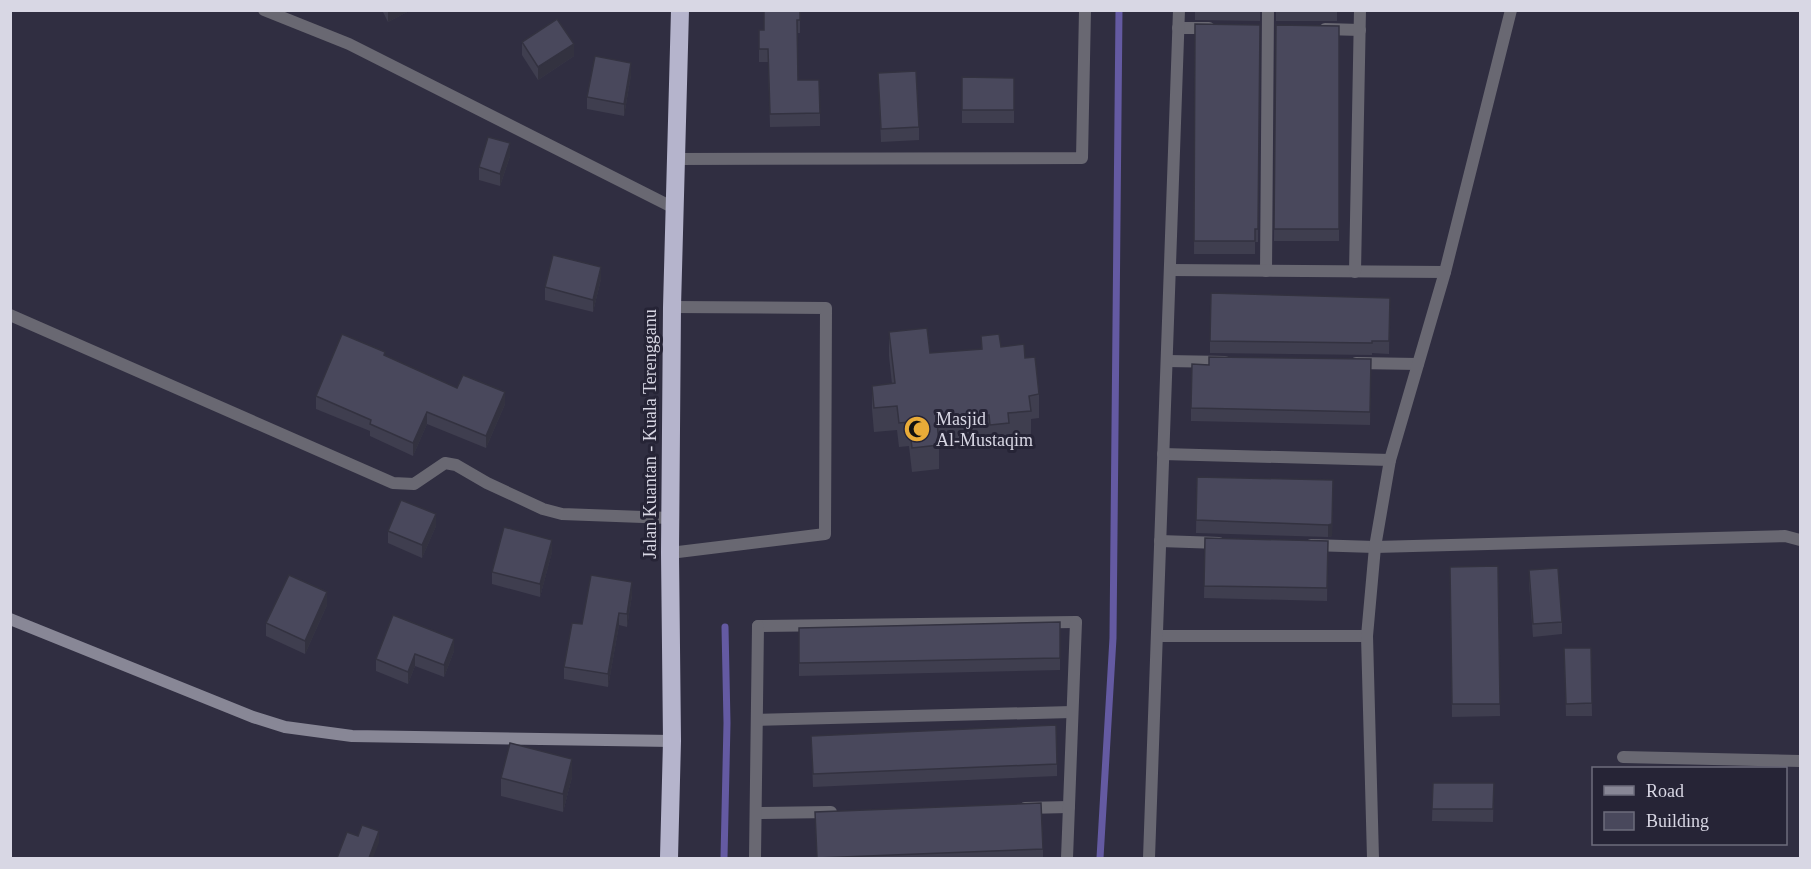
<svg xmlns="http://www.w3.org/2000/svg" width="1811" height="869" viewBox="0 0 1811 869" font-family="'Times New Roman',serif">
<rect width="100%" height="100%" fill="#302e41"/>
<g fill="none" stroke-linecap="round" stroke-linejoin="round">
<g stroke="#645aa2" stroke-width="7">
<path d="M724 858 727 723 725 627"/>
<path d="M1100 858 1113 638 1119 10"/>
</g>
<g stroke="#696872" stroke-width="12">
<path d="M264 10 349 44 674 208"/>
<path d="M1178 28H1209"/>
<path d="M1325 29 1360 30"/>
<path d="M1266 271 1268 10"/>
<path d="M1167 361 1225 362"/>
<path d="M1356 363 1418 364"/>
<path d="M1160 541 1219 543"/>
<path d="M1311 545 1375 547"/>
<path d="M670 553 825 534 826 308 672 307"/>
<path d="M758 626 1076 622"/>
<path d="M1025 808 1069 807"/>
<path d="M756 813 831 812"/>
</g>
<g stroke="#696872" stroke-width="12">
<path d="M676 159 1082 158 1085 10"/>
<path d="M1170 270 1445 272"/>
<path d="M1355 272 1360 10"/>
<path d="M10 315 393 483 414 484 445 463 456 465 487 483 543 509 562 514 670 518"/>
<path d="M1163 454 1390 460"/>
<path d="M1375 547 1785 536 1800 540"/>
<path d="M1157 636H1367"/>
<path d="M757 720 1072 712"/>
<path d="M1623 757 1800 761"/>
<path d="M755 858 758 626"/>
<path d="M1067 858 1076 622"/>
<path d="M1149 858 1179 10"/>
<path d="M1373 858 1367 636 1375 547 1390 460 1445 272 1511 10"/>
</g>
<path stroke="#888796" stroke-width="12" d="M10 619 253 717 285 727 352 736 672 741"/>
<path stroke="#b5b4cc" stroke-width="18" d="M669 858 672 741 670 553 672 307 680 10"/>
</g>
<g fill="#3f3e4f">
<path d="M382 10H411L388 22Z"/>
<path d="M800 10V33H797L798 80 820 113V126L770 127 768 62H759V30H764Z"/>
<path d="M1195 10H1260V21L1195 20Z"/>
<rect x="1276" y="10" width="61" height="11"/>
<path d="M1195 24 1260 25 1258 242H1255V254H1194Z"/>
<path d="M1276 25 1339 26V241H1274Z"/>
<path d="M522 42 574 56 538 80 522 55Z"/>
<path d="M878 73 919 127V140L881 142Z"/>
<path d="M631 75 624 116 587 109V97Z"/>
<path d="M962 77 1014 78V123H962Z"/>
<path d="M510 156 500 186 479 180V167Z"/>
<path d="M601 279 593 312 545 300V287Z"/>
<path d="M1390 298 1389 354 1372 353V355L1210 353V341Z"/>
<path d="M889 332 930 353 981 349V336L1025 358 1039 394V418L1031 419V435L1009 437V446L990 449 989 439 939 444V469L912 472 909 446 899 447 897 430 874 432 872 409V386L892 384 889 356Z"/>
<path d="M385 356 457 388 505 404 486 448 427 424 413 456 370 436V431L316 409V396Z"/>
<path d="M1371 359 1370 425 1191 421V408L1209 365Z"/>
<path d="M1197 477 1333 480 1332 536 1328 537 1196 533Z"/>
<path d="M436 526 422 558 388 543V531Z"/>
<path d="M1205 538 1328 541 1327 601 1204 598Z"/>
<path d="M552 552 540 597 492 584V572Z"/>
<path d="M1498 566 1500 716 1452 717 1450 567Z"/>
<path d="M1529 570 1562 622V634L1533 637 1529 583Z"/>
<path d="M632 595 627 627 619 625 608 687 564 679V667L582 624Z"/>
<path d="M327 605 305 654 266 636V623Z"/>
<path d="M393 615 454 651 444 677 415 666 408 684 376 671V659Z"/>
<path d="M1060 622V670L799 676V628Z"/>
<path d="M1564 648H1591L1592 716H1566Z"/>
<path d="M811 736 1057 764V776L813 787Z"/>
<path d="M572 777 563 812 501 796V778Z"/>
<path d="M1433 783H1494L1493 822 1432 821Z"/>
<path d="M815 812 1043 849V858H817Z"/>
</g>
<g fill="#333240">
<path d="M388 10H411L388 22Z"/>
<path d="M574 44V56L538 80V67Z"/>
<path d="M631 63V75L624 116V104Z"/>
<path d="M510 143V156L500 186V174Z"/>
<path d="M601 267V279L593 312V300Z"/>
<path d="M505 392V404L486 448V436Z"/>
<path d="M427 412V424L413 456V443Z"/>
<path d="M1333 480 1332 536 1328 537V525Z"/>
<path d="M436 514V526L422 558V545Z"/>
<path d="M552 540V552L540 597V584Z"/>
<path d="M632 582V595L627 627V614Z"/>
<path d="M327 592V605L305 654V641Z"/>
<path d="M619 613V625L608 687V674Z"/>
<path d="M454 639V651L444 677V665Z"/>
<path d="M415 654V666L408 684V672Z"/>
<path d="M572 759V777L563 812V794Z"/>
<path d="M379 831V843L373 858H369Z"/>
</g>
<g fill="#49485c" stroke="#333240" stroke-width="1.5">
<path d="M764 10H800V20H797L798 80H819L820 113 770 114 768 49H759V30H764Z"/>
<path d="M557 19 574 44 538 67 522 42Z"/>
<path d="M1195 24 1260 25 1258 229H1255V241H1194Z"/>
<path d="M1276 25 1339 26V229H1274Z"/>
<path d="M595 56 631 63 624 104 587 97Z"/>
<path d="M916 71 919 127 881 129 878 73Z"/>
<path d="M962 77 1014 78V110H962Z"/>
<path d="M488 137 510 143 500 174 479 167Z"/>
<path d="M553 255 601 267 593 300 545 287Z"/>
<path d="M1211 293 1390 298 1389 341H1372V343L1210 341Z"/>
<path d="M927 328 930 353 982 349 981 336 999 334 1001 347 1024 344 1025 358 1035 357 1039 394 1029 396 1031 411 1008 413 1009 423 990 425 989 415 937 421 939 445 912 448 909 422 899 423 897 406 874 408 872 386 895 383 889 332Z"/>
<path d="M342 334 385 352 384 355 457 388 463 375 505 392 486 436 427 412 413 443 370 424 371 420 316 396Z"/>
<path d="M1209 357 1371 359 1370 412 1191 408 1192 364 1209 365Z"/>
<path d="M1197 477 1333 480 1332 524 1328 525 1196 520Z"/>
<path d="M401 500 436 514 422 545 388 531Z"/>
<path d="M504 527 552 540 540 584 492 572Z"/>
<path d="M1205 538 1328 541 1327 588 1204 586Z"/>
<path d="M1498 566 1500 704H1452L1450 567Z"/>
<path d="M1558 568 1562 622 1533 624 1529 570Z"/>
<path d="M289 575 327 592 305 641 266 623Z"/>
<path d="M591 575 632 582 627 614 619 613 608 674 564 667 572 623 582 624Z"/>
<path d="M393 615 454 639 444 665 415 654 408 672 376 659Z"/>
<path d="M1060 622V658L799 663V628Z"/>
<path d="M1564 648H1591L1592 703 1566 704Z"/>
<path d="M1056 725 1057 764 813 774 811 736Z"/>
<path d="M510 743 572 759 563 794 501 778Z"/>
<path d="M1433 783H1494L1493 809H1432Z"/>
<path d="M1041 803 1043 849 817 858 815 812Z"/>
<path d="M362 825 379 831 369 858H337L347 832 358 836Z"/>
</g>
<defs>
<symbol id="mosque-disc" viewBox="-11 -11 22 22"><circle r="9.5" fill="#e9ab38" stroke="#262436"/><path d="M3.5-4.9A6 6 0 1 0 3.5 4.9A5 5 0 1 1 3.5-4.9Z" fill="#111"/></symbol>
</defs>
<g fill-rule="evenodd">
<use href="#mosque-disc" x="902" y="414" width="30" height="30"/>
</g>
<g text-anchor="middle" stroke-width="6" stroke-linejoin="round" paint-order="stroke">
<g font-size="18" fill="#d8d7e4" stroke="#262436" text-anchor="start">
<text x="936" y="425">Masjid<tspan x="936" dy="21">Al-Mustaqim</tspan></text>
</g>
<g font-size="18" fill="#d8d7e4" stroke="#262436">
<text transform="translate(650 434) rotate(-90)" y="6">Jalan Kuantan - Kuala Terengganu</text>
</g>
</g>
<rect width="1811" height="869" fill="none" stroke="#d8d7e4" stroke-width="24"/>
<rect x="1592" y="767" width="195" height="78" fill="#262436" stroke="#6d6c7c" stroke-width="1.5"/>
<rect x="1604" y="786" width="30" height="9" fill="#888796" stroke="#6d6c7c" stroke-width="1.5"/>
<text x="1646" y="797" font-size="18" fill="#d8d7e4">Road</text>
<rect x="1604" y="812" width="30" height="18" fill="#49485c" stroke="#6d6c7c" stroke-width="1.5"/>
<text x="1646" y="827" font-size="18" fill="#d8d7e4">Building</text>
</svg>
